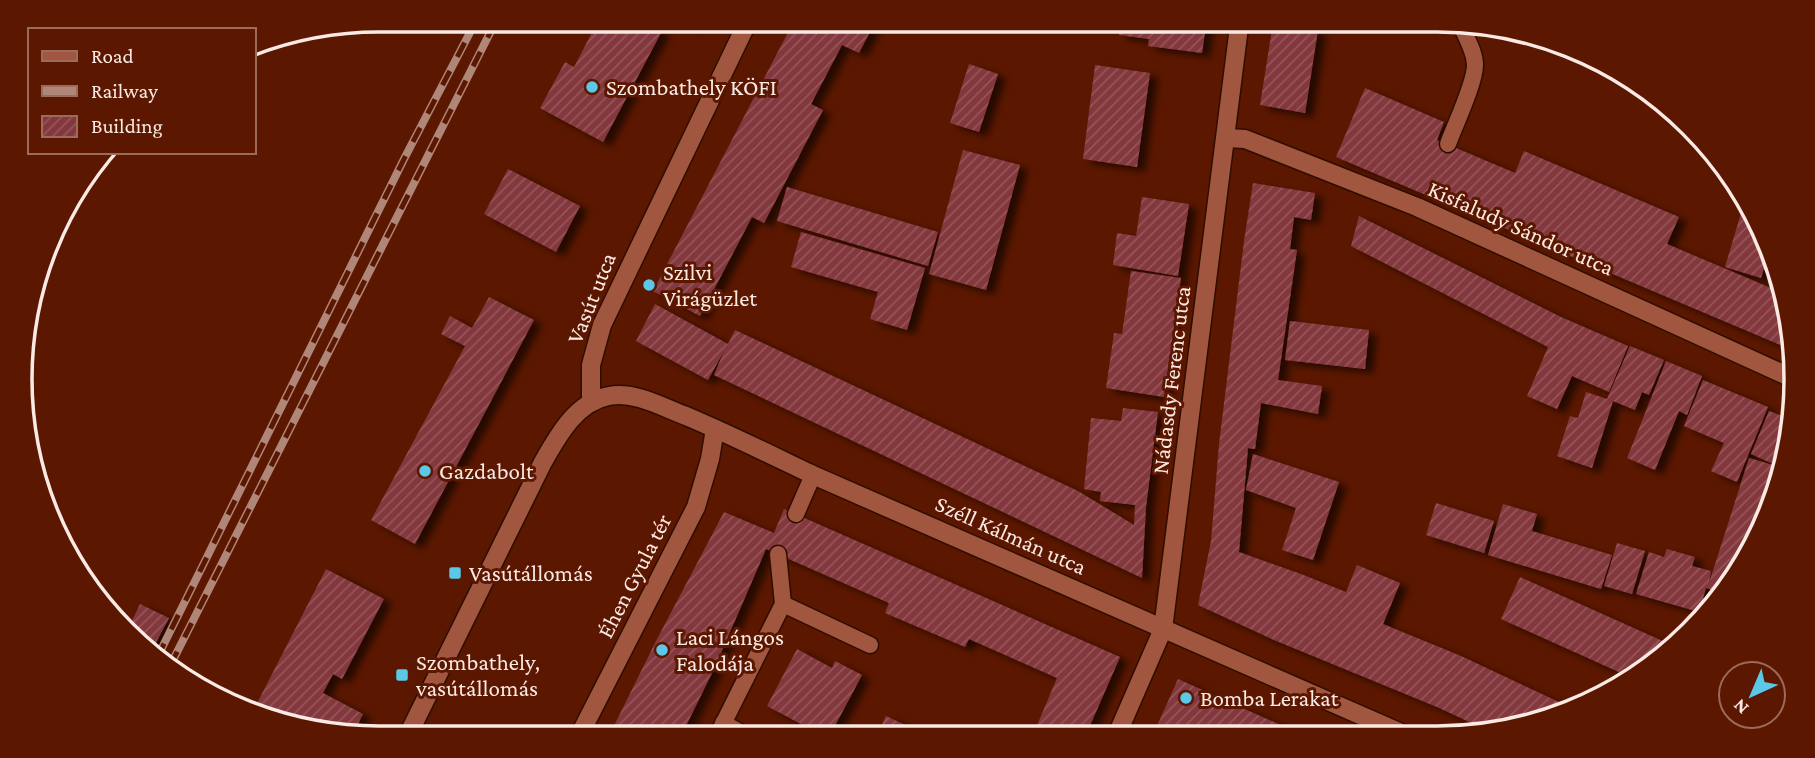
<svg xmlns="http://www.w3.org/2000/svg" width="1815" height="758" viewBox="0 0 1815 758" font-family="'Crimson Pro',serif">
<defs>
<pattern id="building-hatch" width="6" height="6" patternUnits="userSpaceOnUse" patternTransform="scale(1.75)"><rect width="6" height="6" fill="#83383d"/><path d="M-1 1l2-2M0 6l6-6M5 7l2-2" fill="none" stroke="#955559"/></pattern>
<filter id="shadow"><feDropShadow dx="8" dy="4.5" stdDeviation="3.5" flood-color="#0009"/></filter>
</defs>
<rect width="100%" height="100%" fill="#5b1700"/>
<g fill="url(#building-hatch)" filter="url(#shadow)">
<path d="M599 19H639L662 31 603 142 540 108 565 62 574 67Z"/>
<path d="M678 19H698L693 27Z"/>
<path d="M795 19H854L872 28 859 53 842 45 811 104 823 110 764 223 752 217 700 316 653 291Z"/>
<path d="M1121 19H1207L1202 53 1148 46 1149 39 1119 35Z"/>
<path d="M1273 23 1318 30 1305 113 1260 105Z"/>
<path d="M1540 37 1552 38 1570 49 1540 45Z"/>
<path d="M969 64 998 74 979 132 950 123Z"/>
<path d="M1095 65 1150 73 1137 167 1083 159Z"/>
<path d="M1365 88 1444 122 1437 140 1515 173 1524 151 1679 217 1667 244 1778 291 1795 358 1787 355 1790 349 1336 157Z"/>
<path d="M963 150 1020 165 986 290 929 274Z"/>
<path d="M508 169 580 206 556 252 484 214Z"/>
<path d="M1253 183 1315 193 1311 220 1294 217 1290 249 1297 250 1278 380 1322 386 1318 414 1261 403 1255 449 1248 448 1239 552 1301 574 1346 592 1357 565 1400 583 1383 624 1461 656 1576 710 1574 711 1493 733 1437 707 1274 640 1198 605 1211 541 1219 444 1244 241Z"/>
<path d="M787 187 938 232 928 266 777 221Z"/>
<path d="M1142 197 1189 204 1178 276 1113 265 1117 233 1136 236Z"/>
<path d="M1744 203 1759 220 1768 255 1761 278 1725 267Z"/>
<path d="M1359 216 1561 317 1628 346 1609 392 1572 376 1557 409 1527 396 1548 347 1351 246Z"/>
<path d="M801 232 925 268 907 330 870 319 878 292 791 267Z"/>
<path d="M1131 271 1181 278 1164 397 1106 388 1114 333 1122 334Z"/>
<path d="M489 297 534 320 415 544 371 520 465 346 441 334 450 316 472 328Z"/>
<path d="M655 304 728 344 735 330 1078 491 1134 525 1135 505 1100 501 1101 492 1084 489 1091 418 1121 421 1123 408 1158 412 1146 507 1142 578 714 375 724 351 708 380 636 341Z"/>
<path d="M1290 321 1369 330 1365 369 1285 360Z"/>
<path d="M1630 346 1664 360 1649 395 1642 392 1635 410 1613 401 1592 468 1557 456 1570 416 1578 418 1586 392 1607 399Z"/>
<path d="M1666 361 1702 376 1687 415 1679 411 1655 470 1627 458Z"/>
<path d="M1703 380 1768 407 1737 482 1711 471 1724 443 1684 426Z"/>
<path d="M1769 411 1787 418 1780 467 1751 454Z"/>
<path d="M1253 454 1339 482 1313 560 1282 550 1296 508 1246 490Z"/>
<path d="M1749 458 1780 467 1761 527 1735 579 1723 593 1706 588 1699 612 1636 594 1649 552 1664 557 1667 549 1695 557 1692 566 1711 571 1709 583Z"/>
<path d="M1436 503 1494 521 1484 553 1426 535Z"/>
<path d="M1503 504 1537 514 1532 531 1612 555 1601 589 1488 555Z"/>
<path d="M784 509 1120 657 1085 737H1032L1057 678 969 639 965 647 885 613 889 603 766 549 714 669 680 738H608L656 641 724 512 774 533Z"/>
<path d="M1617 543 1645 551 1632 594 1604 586Z"/>
<path d="M326 569 384 599 342 679 333 674 323 693 363 714 353 734 263 720 252 713Z"/>
<path d="M1520 577 1676 647 1630 677 1501 619Z"/>
<path d="M1707 597 1717 600 1701 618Z"/>
<path d="M140 604 169 618 150 654 142 650 127 631Z"/>
<path d="M797 649 832 668 835 661 862 675 829 737 814 738 798 729 801 724 767 706Z"/>
<path d="M1178 679 1258 715 1306 736 1152 737Z"/>
<path d="M886 716 931 737H876Z"/>
</g>
<g fill="none" stroke-linecap="round" stroke-linejoin="round">
<defs>
<g id="lane">
<path d="M1448 144C1455 125 1475 83 1475 65 1475 51 1465 36 1460 23"/>
<path d="M796 514 813 475"/>
<path d="M783 604 870 645"/>
<path d="M723 723 751 738"/>
<path d="M716 738 783 604 778 554"/>
</g>
<g id="street">
<path d="M1226 138 1245 139 1417 207 1792 378"/>
<path d="M591 402V365L602 325 749 19"/>
<path d="M578 738 696 507 710 459 715 429"/>
<path d="M406 739 543 462C558 436 576 402 609 396 635 391 662 407 686 416 729 434 771 455 813 475L1408 736"/>
</g>
<path id="secondary" d="M1116 737 1163 629 1240 19"/>
</defs>
<use href="#lane" stroke="#300d03" stroke-width="19"/>
<use href="#street" stroke="#300d03" stroke-width="21"/>
<use href="#secondary" stroke="#300d03" stroke-width="21"/>
<use href="#lane" stroke="#a0563f" stroke-width="16"/>
<use href="#street" stroke="#a0563f" stroke-width="18"/>
<use href="#secondary" stroke="#a0563f" stroke-width="18"/>
<defs>
<g id="rail">
<path d="M157 658 404 159 477 19"/>
<path d="M170 666 497 19"/>
</g>
</defs>
<use href="#rail" stroke="#af8678" stroke-width="8"/>
<use href="#rail" stroke="#5b1700" stroke-width="5" stroke-dasharray="16" stroke-linecap="butt"/>
</g>
<g fill="#5ac8e6" stroke="#5b1700" stroke-width="2.5">
<circle cx="592" cy="87" r="7"/>
<circle cx="649" cy="285" r="7"/>
<circle cx="425" cy="471" r="7"/>
<rect x="448" y="566" width="14" height="14" rx="3.5"/>
<circle cx="662" cy="650" r="7"/>
<rect x="395" y="668" width="14" height="14" rx="3.5"/>
<circle cx="1186" cy="698" r="7"/>
</g>
<g text-anchor="middle" stroke-width="6" stroke-linejoin="round" paint-order="stroke">
<g font-size="23" fill="#fbe9e4" stroke="#5b1700" text-anchor="start">
<text x="606" y="95">Szombathely KÖFI</text>
<text x="663" y="280">Szilvi<tspan x="663" dy="26">Virágüzlet</tspan></text>
<text x="439" y="479">Gazdabolt</text>
<text x="469" y="581">Vasútállomás</text>
<text x="676" y="645">Laci Lángos<tspan x="676" dy="26">Falodája</tspan></text>
<text x="416" y="670">Szombathely,<tspan x="416" dy="26">vasútállomás</tspan></text>
<text x="1200" y="706">Bomba Lerakat</text>
</g>
<g font-size="23" fill="#fbe9e4" stroke="#5b1700">
<text transform="translate(1521 228) rotate(24)" y="8">Kisfaludy Sándor utca</text>
<text transform="translate(591 298) rotate(-68)" y="8">Vasút utca</text>
<text transform="translate(1171 380) rotate(-83)" y="8">Nádasdy Ferenc utca</text>
<text transform="translate(1011 535) rotate(24)" y="8">Széll Kálmán utca</text>
<text transform="translate(634 576) rotate(-63)" y="8">Éhen Gyula tér</text>
</g>
</g>
<path d="M0 0H1815V758H0ZM379 32H1437A347 347 0 0 1 1784 379V379A347 347 0 0 1 1437 726H379A347 347 0 0 1 32 379V379A347 347 0 0 1 379 32Z" fill="#5b1700" fill-rule="evenodd"/>
<path fill="none" stroke="#fbe9e4" stroke-width="3.5" d="M379 32H1437A347 347 0 0 1 1784 379V379A347 347 0 0 1 1437 726H379A347 347 0 0 1 32 379V379A347 347 0 0 1 379 32Z"/>
<rect x="28" y="28" width="228" height="126" fill="#5b1700" stroke="#9b6b5b" stroke-width="2"/>
<rect x="42" y="51" width="35" height="10" fill="#a0563f" stroke="#9b6b5b" stroke-width="2"/>
<text x="91" y="63" font-size="21" fill="#fbe9e4">Road</text>
<rect x="42" y="86" width="35" height="10" fill="#af8678" stroke="#9b6b5b" stroke-width="2"/>
<text x="91" y="98" font-size="21" fill="#fbe9e4">Railway</text>
<rect x="42" y="116" width="35" height="21" fill="url(#building-hatch)" stroke="#9b6b5b" stroke-width="2"/>
<text x="91" y="133" font-size="21" fill="#fbe9e4">Building</text>
<g transform="translate(1752 695) rotate(224)"><circle r="33" fill="#5b1700" stroke="#9b6b5b" stroke-width="2"/>
<path d="M0-5L12 26L0 18L-12 26Z" fill="#5ac8e6"/>
<text y="-10" font-size="19" font-weight="bold" text-anchor="middle" fill="#fbe9e4">N</text>
</g>
</svg>
